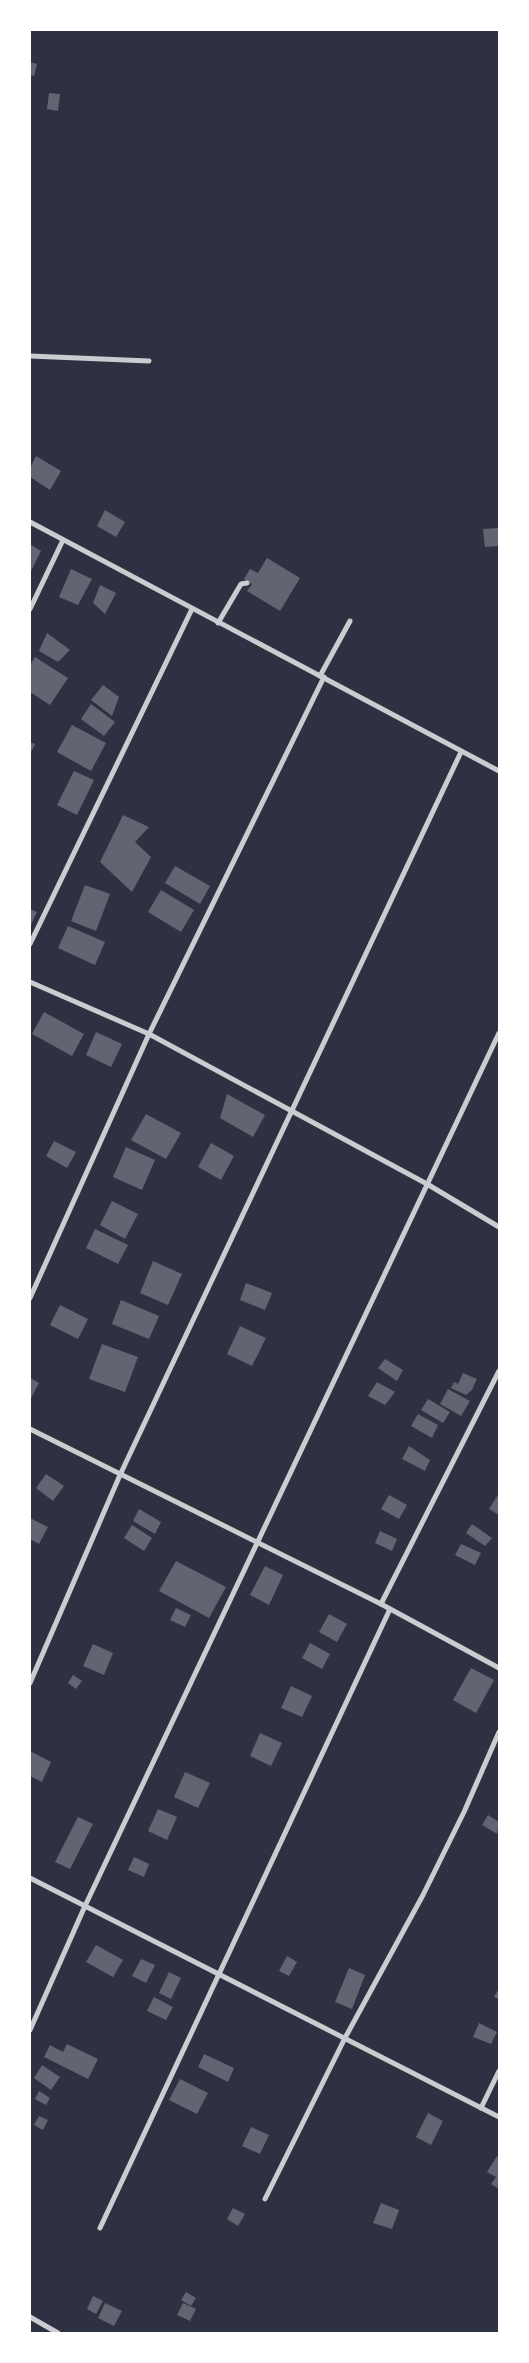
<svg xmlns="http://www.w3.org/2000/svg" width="529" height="2363" viewBox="0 0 529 2363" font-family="Jost,sans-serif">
<rect width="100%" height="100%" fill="#2d3142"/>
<g fill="#626471">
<path d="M30 62 37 64 34 76 30 75Z"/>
<path d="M49 93 60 94 58 111 47 109Z"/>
<path d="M36 456 61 471 50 490 30 477V468Z"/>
<path d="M105 510 125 522 116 537 97 526Z"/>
<path d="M499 528V546L485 547 483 529Z"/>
<path d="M30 544 41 551 30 573Z"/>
<path d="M267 558 300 578 280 611 247 591 252 584 244 579 250 569 258 573Z"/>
<path d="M71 569 92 579 78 605 59 597Z"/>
<path d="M100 585 116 593 105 614 93 603Z"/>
<path d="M47 633 70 650 58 662 39 651Z"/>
<path d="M35 657 68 678 50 705 30 692V665Z"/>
<path d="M103 685 119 697 112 716 91 700Z"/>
<path d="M91 704 115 722 104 736 81 719Z"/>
<path d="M72 725 106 743 91 771 57 752Z"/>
<path d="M30 742 35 744 30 754Z"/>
<path d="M74 771 94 780 77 815 57 805Z"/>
<path d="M123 815 149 827 135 842 151 857 132 892 100 862Z"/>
<path d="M175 866 210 886 200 904 165 883Z"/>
<path d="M85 885 110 894 96 931 71 921Z"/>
<path d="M161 890 194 910 181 932 148 912Z"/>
<path d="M30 909 37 912 30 927Z"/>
<path d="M68 926 105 942 95 965 58 948Z"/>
<path d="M44 1012 84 1034 72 1056 32 1034Z"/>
<path d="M96 1032 122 1044 111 1067 86 1055Z"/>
<path d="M227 1094 265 1115 253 1137 220 1118Z"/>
<path d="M146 1114 181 1133 166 1159 131 1140Z"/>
<path d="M54 1141 76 1152 67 1168 46 1156Z"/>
<path d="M211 1143 234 1156 221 1180 198 1167Z"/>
<path d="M126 1147 155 1160 142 1190 113 1177Z"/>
<path d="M112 1201 138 1214 125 1239 100 1225Z"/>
<path d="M95 1229 128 1245 118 1264 86 1248Z"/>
<path d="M153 1261 182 1274 168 1305 140 1293Z"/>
<path d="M246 1283 272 1293 265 1310 240 1300Z"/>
<path d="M121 1300 159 1316 149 1339 112 1324Z"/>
<path d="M60 1305 88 1319 78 1339 50 1325Z"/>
<path d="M240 1326 266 1338 252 1366 227 1354Z"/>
<path d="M102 1344 138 1357 125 1392 89 1379Z"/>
<path d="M385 1359 403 1370 397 1381 378 1368Z"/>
<path d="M463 1373 477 1379 472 1390 466 1395 451 1388 454 1382 458 1384Z"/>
<path d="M30 1378 39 1383 30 1400Z"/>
<path d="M377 1382 395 1392 385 1405 368 1396Z"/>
<path d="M448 1389 470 1401 461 1416 440 1404Z"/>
<path d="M428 1399 450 1412 443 1423 421 1410Z"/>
<path d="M418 1414 438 1425 432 1438 411 1426Z"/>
<path d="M409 1446 430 1460 425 1471 402 1459Z"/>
<path d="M46 1474 64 1486 53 1501 36 1488Z"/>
<path d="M499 1493V1515L489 1509Z"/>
<path d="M389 1495 407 1505 399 1519 381 1509Z"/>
<path d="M139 1509 161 1522 155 1534 133 1521Z"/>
<path d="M30 1518 48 1527 39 1544 30 1539Z"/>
<path d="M472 1524 492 1538 485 1546 466 1533Z"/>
<path d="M132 1525 152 1538 144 1551 124 1538Z"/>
<path d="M380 1531 397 1539 392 1551 375 1543Z"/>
<path d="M461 1544 481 1553 475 1565 455 1555Z"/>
<path d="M176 1561 226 1587 209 1618 159 1591Z"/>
<path d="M265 1566 283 1575 269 1605 250 1595Z"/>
<path d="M176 1608 191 1615 185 1627 170 1620Z"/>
<path d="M329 1614 347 1624 337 1642 319 1632Z"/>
<path d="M310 1643 330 1654 322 1669 302 1658Z"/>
<path d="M93 1644 113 1653 104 1675 83 1666Z"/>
<path d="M471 1668 494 1680 476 1713 453 1700Z"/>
<path d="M73 1675 82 1681 76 1689 68 1683Z"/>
<path d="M291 1686 312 1696 302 1717 281 1708Z"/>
<path d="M260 1733 282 1743 271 1766 250 1756Z"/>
<path d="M30 1751 51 1762 42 1782 30 1776Z"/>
<path d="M185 1772 210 1783 198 1808 174 1797Z"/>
<path d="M158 1809 177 1817 167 1840 148 1831Z"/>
<path d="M488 1815 499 1822 497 1834 482 1825Z"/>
<path d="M78 1817 93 1824 70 1869 55 1862Z"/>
<path d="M134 1857 149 1864 144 1877 128 1870Z"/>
<path d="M96 1945 123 1960 113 1977 86 1962Z"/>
<path d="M287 1956 297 1962 289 1976 279 1971Z"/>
<path d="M141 1959 155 1965 146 1983 132 1976Z"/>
<path d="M349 1968 365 1975 352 2009 335 2002Z"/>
<path d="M169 1972 181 1978 171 1999 159 1993Z"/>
<path d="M499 1988V1999L494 1997Z"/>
<path d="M154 1997 173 2007 166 2020 147 2011Z"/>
<path d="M479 2023 497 2032 491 2044 473 2037Z"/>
<path d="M67 2044 98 2059 88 2079 44 2057 50 2045 63 2052Z"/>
<path d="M204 2054 234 2068 228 2082 198 2067Z"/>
<path d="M42 2065 60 2077 51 2090 34 2078Z"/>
<path d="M180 2079 208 2093 197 2114 169 2100Z"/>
<path d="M39 2091 50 2098 46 2105 35 2099Z"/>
<path d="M428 2113 443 2121 431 2145 416 2137Z"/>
<path d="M39 2116 48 2120 43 2130 34 2125Z"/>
<path d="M251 2127 269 2135 260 2154 242 2146Z"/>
<path d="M497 2156 499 2157V2189L491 2184 496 2177 487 2172Z"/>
<path d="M381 2203 399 2210 392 2229 373 2223Z"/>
<path d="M233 2208 245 2214 238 2226 227 2219Z"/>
<path d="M186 2292 196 2298 191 2306 181 2300Z"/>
<path d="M93 2296 103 2301 96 2314 87 2309Z"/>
<path d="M105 2303 122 2311 114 2326 98 2318Z"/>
<path d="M183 2303 196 2309 190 2321 177 2315Z"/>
</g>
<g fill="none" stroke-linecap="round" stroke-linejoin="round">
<g stroke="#caccd0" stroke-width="5">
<path d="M30 356 149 361"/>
<path d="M30 522 499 771"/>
<path d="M30 609 63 540"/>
<path d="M218 623 241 584 247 583"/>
<path d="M320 676 350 621"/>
<path d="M30 944 192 609"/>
<path d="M30 982 149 1034 427 1184 499 1227"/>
<path d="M30 1298 149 1034 324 677"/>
<path d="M30 1429 381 1604 499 1668"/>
<path d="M381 1604 499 1371"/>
<path d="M30 1683 120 1475 461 752"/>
<path d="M30 1878 499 2117"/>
<path d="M30 2030 85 1906 499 1033"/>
<path d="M481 2108 499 2071"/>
<path d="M265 2199 345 2038 423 1895 464 1812 499 1732"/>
<path d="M100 2228 390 1609"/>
<path d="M30 2317 58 2333"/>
</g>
</g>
<rect width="529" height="2363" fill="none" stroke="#ffffff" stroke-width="62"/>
</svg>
